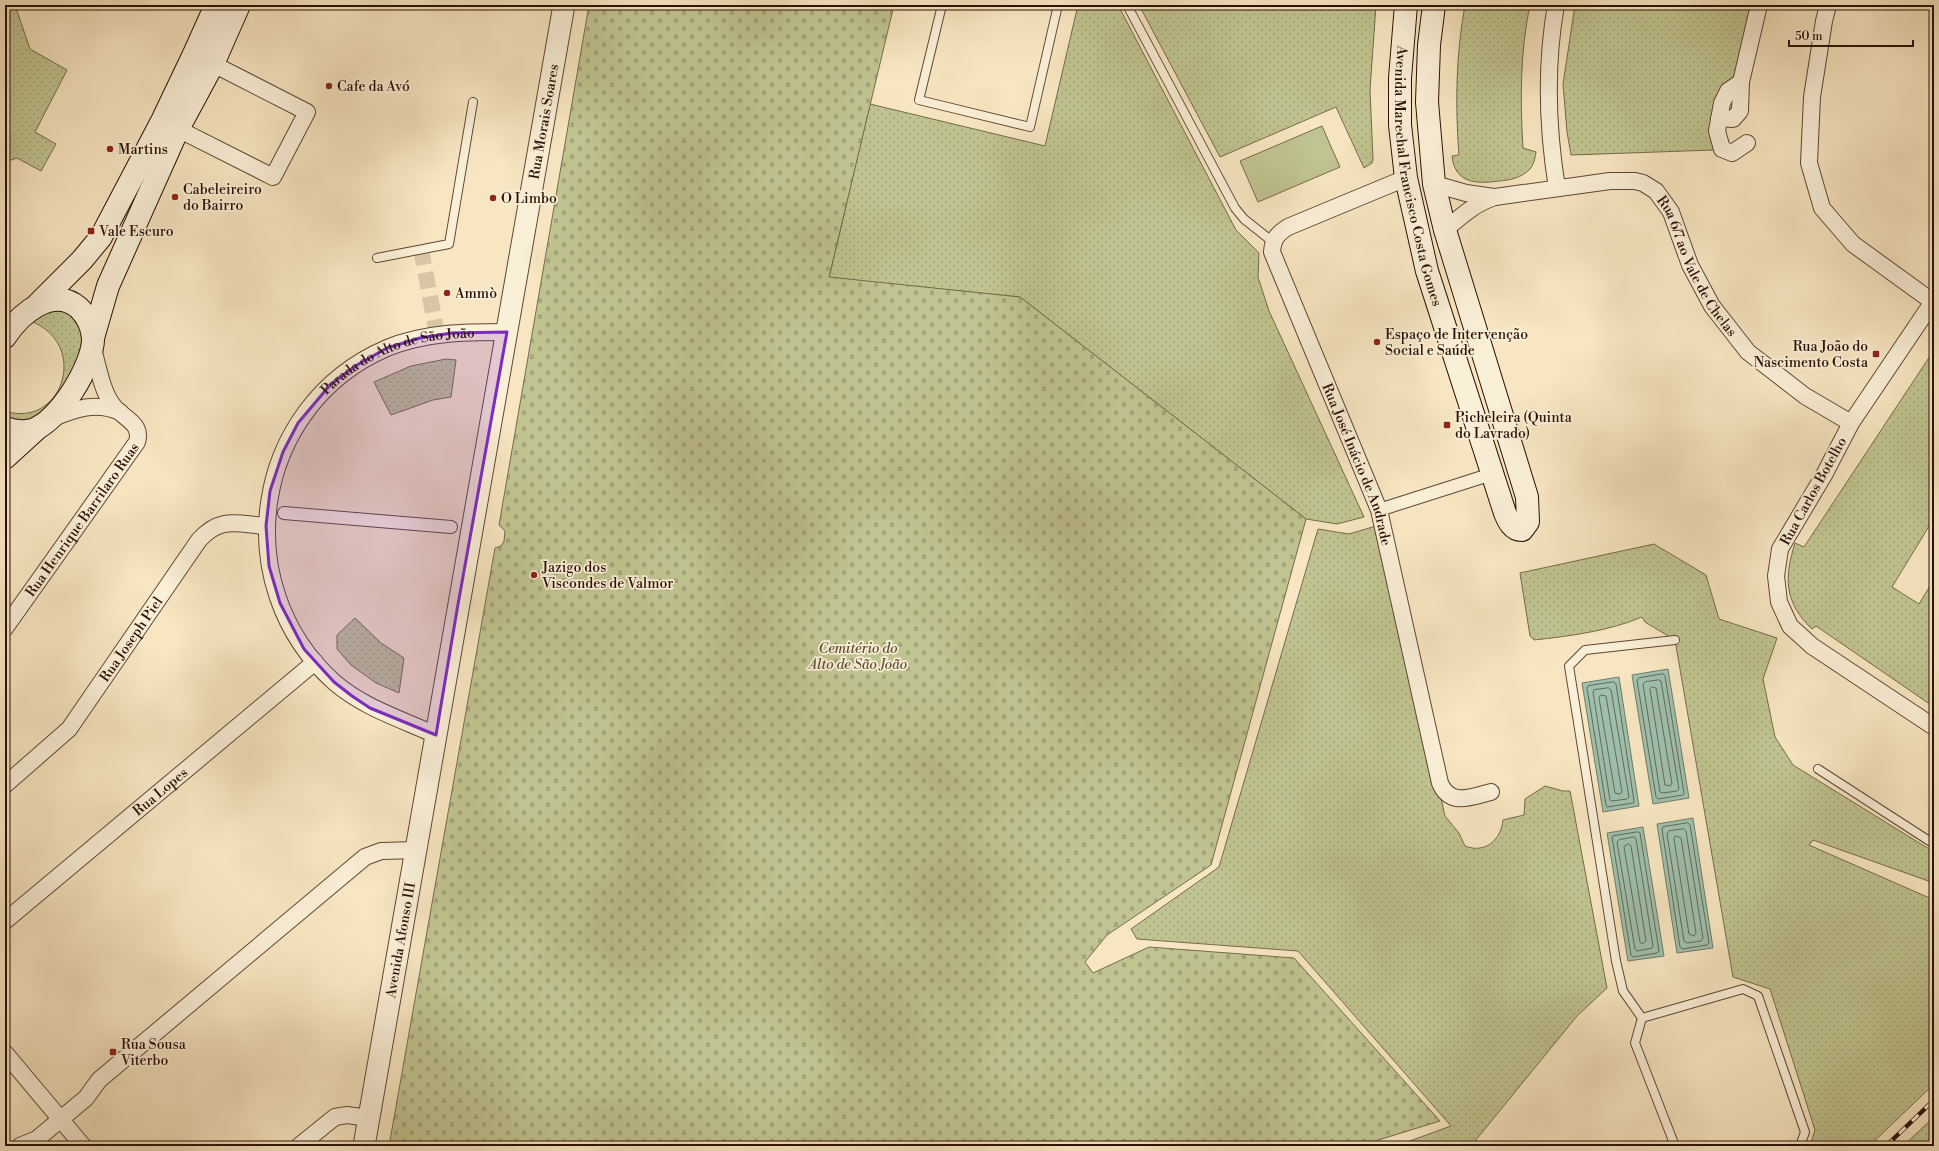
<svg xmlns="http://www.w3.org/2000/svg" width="1939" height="1151" viewBox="0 0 1939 1151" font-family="'Libre Bodoni',serif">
<defs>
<pattern id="green-dots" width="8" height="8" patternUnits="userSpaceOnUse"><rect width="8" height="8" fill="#c0c490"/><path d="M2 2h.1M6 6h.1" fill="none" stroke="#a5a77b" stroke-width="1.8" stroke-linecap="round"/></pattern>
<pattern id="cemetery-stones" width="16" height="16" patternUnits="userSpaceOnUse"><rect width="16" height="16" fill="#c0c490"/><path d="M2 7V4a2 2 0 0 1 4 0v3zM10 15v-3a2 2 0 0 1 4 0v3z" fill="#a5a77b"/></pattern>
</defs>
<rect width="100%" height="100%" fill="#f7e6c1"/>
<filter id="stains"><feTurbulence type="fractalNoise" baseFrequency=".005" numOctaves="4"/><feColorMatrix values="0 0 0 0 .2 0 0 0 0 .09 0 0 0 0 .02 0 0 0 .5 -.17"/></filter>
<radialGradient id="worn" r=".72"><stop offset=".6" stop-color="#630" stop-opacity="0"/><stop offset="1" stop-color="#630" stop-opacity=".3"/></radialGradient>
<g fill="url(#green-dots)" stroke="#766a4b">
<path d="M5 5H15L30 49 67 70 35 132 56 144 41 171 17 158 5 162Z"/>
<path d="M1078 5H1118L1236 230 1259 253 1258 277 1269 311 1364 517 1337 524 1306 519 1020 297 829 278 870 104 1045 146Z"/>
<path d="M1139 5H1376L1370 90 1373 159 1372 163 1364 168 1336 107 1220 157Z"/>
<path d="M1465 5H1530C1520 52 1520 101 1523 148L1536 152C1535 158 1534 164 1530 169 1521 178 1511 180 1499 181 1477 184 1455 184 1452 156L1459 155C1455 105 1456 54 1465 5Z"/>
<path d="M1575 5H1754L1735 78 1712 130 1714 150 1571 155 1567 132 1563 84Z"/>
<path d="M58 308 77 316C82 334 84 345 77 364 70 385 31 439 5 417V411C61 429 90 347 33 322L44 313Z"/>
<path d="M1934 350V518L1892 587 1919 604 1933 581 1934 582V707L1816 626 1812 629C1784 602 1784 578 1795 543L1804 547Z"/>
<path d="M446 359 456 360 451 397 433 400 391 415 374 382 411 366Z"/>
<path d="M1376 526 1404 631 1445 816 1459 833 1465 846C1485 854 1501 840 1503 820L1524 815 1525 799 1545 786 1563 791H1570L1607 988 1577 1016 1471 1146H1396L1451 1126 1298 951 1137 939 1131 929 1219 867 1318 529 1349 534Z"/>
<path d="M1654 544 1706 575 1719 619 1777 638 1763 679 1775 737 1793 765 1934 852V883L1813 840 1809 845 1934 900V1084L1869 1146H1810L1815 1130 1770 989 1733 977 1675 640 1645 622 1642 617C1609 631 1570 636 1534 640L1530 636 1520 573Z"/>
<path d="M355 618 381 643 404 658 399 693 376 683 351 665 337 649V635Z"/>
<path d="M1934 1117V1146H1903Z"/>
</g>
<path fill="url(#cemetery-stones)" stroke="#766a4b" d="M589 5H894L829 277 1020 297 1306 519 1211 865 1107 935 1085 962 1093 973 1149 947 1294 958 1440 1121 1359 1146H389L495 548 501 546 504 541 505 531 499 525Z"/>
<path fill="#c0c490" stroke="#766a4b" d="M1322 126 1340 167 1258 202 1240 161Z"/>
<g fill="#9ec0ac" stroke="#707a6a">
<path d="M1668 669 1689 798 1653 804 1632 675Z"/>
<path d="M1619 677 1639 806 1603 812 1582 683Z"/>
<path d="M1693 818 1713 948 1677 953 1657 824Z"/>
<path d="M1643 827 1664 956 1628 961 1607 833Z"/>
</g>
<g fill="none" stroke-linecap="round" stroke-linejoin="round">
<g stroke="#656859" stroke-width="1">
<path d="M1663 674 1665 676 1684 793 1683 795 1658 799 1656 797 1637 680 1639 678Z"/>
<path d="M1659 680 1661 681 1679 789 1677 791 1663 793 1660 792 1643 684 1645 682Z"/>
<path d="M1614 682 1616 684 1634 801 1633 803 1607 807 1606 805 1587 688 1588 686Z"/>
<path d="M1652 687 1656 688 1672 784 1670 786 1665 785 1650 689Z"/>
<path d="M1609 688 1611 690 1629 797 1627 799 1612 801 1610 800 1593 692 1594 690Z"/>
<path d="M1601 695 1606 696 1622 792 1620 794 1615 793 1599 698Z"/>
<path d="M1688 823 1690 825 1709 943 1707 945 1682 949 1680 947 1662 829 1663 827Z"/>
<path d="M1684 829 1686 831 1703 938 1701 941 1687 943 1684 941 1667 834 1669 831Z"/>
<path d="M1638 832 1640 833 1659 951 1657 953 1633 957 1631 955 1612 837 1613 836Z"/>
<path d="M1676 836 1681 838 1696 933 1694 936 1689 934 1674 839Z"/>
<path d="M1634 837 1636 839 1653 946 1652 948 1637 951 1635 949 1617 842 1619 840Z"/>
<path d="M1629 844 1631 846 1646 941 1642 944 1640 942 1624 847Z"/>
</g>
<path stroke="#d9c6a5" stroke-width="16" stroke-dasharray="16 8" stroke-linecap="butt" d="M421 249 437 334"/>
<defs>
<g id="service">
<path d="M942 5 919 100 1030 127 1058 5"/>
<path d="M1127 5 1235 208 1244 219 1273 242"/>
<path d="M377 258 449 244 473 102"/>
<path d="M1675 640 1585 650 1569 666 1616 961 1623 991 1642 1018 1743 989 1758 996 1805 1132 1800 1146"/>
<path d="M1818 769 1934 844"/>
<path d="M1642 1018 1635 1043 1675 1146"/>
</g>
<g id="pedestrian">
<path d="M1379 510 1492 474"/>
<path d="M284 513 451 527"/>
</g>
<g id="minor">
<path d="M1556 5C1545 67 1547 126 1557 188"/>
<path d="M1828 5 1824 21 1812 97 1809 163 1822 208 1853 244 1933 302"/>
<path d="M1719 118 1733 119 1740 111 1741 82"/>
<path d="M178 129 273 177 307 112 213 64"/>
<path d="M1747 143 1732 153 1722 149 1717 131 1722 103 1728 91 1741 82 1759 5"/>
<path id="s1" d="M1406 178 1288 227C1277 234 1273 239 1272 252L1379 510 1440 783C1450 807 1471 797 1491 792"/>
<path d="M1434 184 1466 193 1494 197"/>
<path id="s2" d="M1445 230C1460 217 1475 203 1495 197L1610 181H1635L1643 183 1656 191 1671 212 1690 265 1712 306 1748 352 1805 396 1851 423"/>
<path d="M1934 300 1851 423 1824 475 1780 549 1776 576 1779 602 1790 626 1812 646 1934 727"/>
<path d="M53 418C75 409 96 401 120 412"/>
<path id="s3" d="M5 628 137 442C143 422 121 418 112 404 101 389 98 364 92 346"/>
<path id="s4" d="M436 735C401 719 364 708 334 682 226 585 252 406 387 348 426 332 466 332 507 332"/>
<path id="s5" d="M5 785 69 729 199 540C221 516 237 524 266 526"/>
<path id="s6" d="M5 921 315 662"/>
<path d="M5 1053 83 1146"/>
<path d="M20 1146 37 1139 86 1098 99 1080 365 857 381 851 417 850"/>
<path d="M299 1146 335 1117 347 1115 369 1118"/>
</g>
<g id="tertiary">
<path id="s7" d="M364 1146 564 5"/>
</g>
<g id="secondary">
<path id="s8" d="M1406 5 1400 78V125L1406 178 1427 271 1505 513C1508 520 1512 530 1522 530L1528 522 1527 497 1445 230 1434 184 1427 102 1429 45 1434 5"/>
<path d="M38 304 82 260 101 237 163 119 194 54 216 5"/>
<path d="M5 337C20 314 53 285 79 308 87 316 92 326 93 338 94 364 58 423 32 430 23 432 13 431 5 428"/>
<path d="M93 338 108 286 178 129 213 64 239 5"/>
<path d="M5 458 40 426"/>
</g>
</defs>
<use href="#service" stroke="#5f4635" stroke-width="10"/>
<use href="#pedestrian" stroke="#5f4635" stroke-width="14"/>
<use href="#minor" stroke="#5f4635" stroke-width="18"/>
<use href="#tertiary" stroke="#5f4635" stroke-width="23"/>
<use href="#secondary" stroke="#2c1006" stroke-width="24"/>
<use href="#service" stroke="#faefd7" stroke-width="8"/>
<use href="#pedestrian" stroke="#faefd7" stroke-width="12"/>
<use href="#minor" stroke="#faefd7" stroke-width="16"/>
<use href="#tertiary" stroke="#faefd7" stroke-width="21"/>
<use href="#secondary" stroke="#faefd7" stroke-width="22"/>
<defs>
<path id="rail" d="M1886 1146 1934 1100"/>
</defs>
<use href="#rail" stroke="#2c1006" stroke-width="4.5"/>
<use href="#rail" stroke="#faefd7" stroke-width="3" stroke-dasharray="9" stroke-linecap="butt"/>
</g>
<path fill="#7b2cbf" fill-opacity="0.2" stroke="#7b2cbf" stroke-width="3" stroke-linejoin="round" d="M507 332 457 610 436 735 370 708 352 696 334 682 304 649 280 603 269 566 266 526 270 491 283 452 298 423 330 385 357 365 387 348 420 338 452 333Z"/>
<g fill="#8f2418" stroke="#faefd7" stroke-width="1.5">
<circle cx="329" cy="86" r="4"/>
<circle cx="110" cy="149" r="4"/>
<circle cx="175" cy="197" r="4"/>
<circle cx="493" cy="198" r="4"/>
<rect x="87" y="227" width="8" height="8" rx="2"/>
<circle cx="447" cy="293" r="4"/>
<circle cx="1377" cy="342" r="4"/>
<rect x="1872" y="350" width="8" height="8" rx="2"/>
<rect x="1443" y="421" width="8" height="8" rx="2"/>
<circle cx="534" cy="575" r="4"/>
<rect x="109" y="1048" width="8" height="8" rx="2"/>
</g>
<g text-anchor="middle" stroke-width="3.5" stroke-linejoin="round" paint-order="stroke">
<g font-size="14" fill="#2c1006" stroke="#faefd7" text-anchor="start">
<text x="337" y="91">Cafe da Avó</text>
<text x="118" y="154">Martins</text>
<text x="183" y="194">Cabeleireiro<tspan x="183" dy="16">do Bairro</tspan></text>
<text x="501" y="203">O Limbo</text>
<text x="99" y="236">Vale Escuro</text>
<text x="455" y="298">Ammò</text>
<text x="1385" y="339">Espaço de Intervenção<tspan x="1385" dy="16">Social e Saúde</tspan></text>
<text x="1868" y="351" text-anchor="end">Rua João do<tspan x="1868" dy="16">Nascimento Costa</tspan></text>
<text x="1455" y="422">Picheleira (Quinta<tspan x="1455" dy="16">do Lavrado)</tspan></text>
<text x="542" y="572">Jazigo dos<tspan x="542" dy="16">Viscondes de Valmor</tspan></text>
<text x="121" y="1049">Rua Sousa<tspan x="121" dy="16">Viterbo</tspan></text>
</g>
<g font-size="14" fill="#2c1006" stroke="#faefd7">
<text dy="5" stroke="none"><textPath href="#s7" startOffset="1040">Rua Morais Soares</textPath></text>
<text dy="5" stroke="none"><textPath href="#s8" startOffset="173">Avenida Marechal Francisco Costa Gomes</textPath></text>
<text dy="5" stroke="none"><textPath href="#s2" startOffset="311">Rua 6/7 ao Vale de Chelas</textPath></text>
<text dy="5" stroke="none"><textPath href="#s4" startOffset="523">Parada do Alto de São João</textPath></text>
<text dy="5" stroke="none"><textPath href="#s1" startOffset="388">Rua José Inácio de Andrade</textPath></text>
<text transform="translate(1813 491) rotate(-61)" y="5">Rua Carlos Botelho</text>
<text dy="5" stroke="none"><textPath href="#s3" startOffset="133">Rua Henrique Barrilaro Ruas</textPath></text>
<text dy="5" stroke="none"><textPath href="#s5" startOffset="194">Rua Joseph Piel</textPath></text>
<text dy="5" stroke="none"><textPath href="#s6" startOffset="202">Rua Lopes</textPath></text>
<text dy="5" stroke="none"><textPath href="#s7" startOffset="209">Avenida Afonso III</textPath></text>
</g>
<g font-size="14" font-style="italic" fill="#604f36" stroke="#faefd7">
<text x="858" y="653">Cemitério do<tspan x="858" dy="16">Alto de São João</tspan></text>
</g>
</g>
<rect width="1939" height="1151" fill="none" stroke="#f7e6c1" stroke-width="20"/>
<rect x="6" y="6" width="1927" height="1139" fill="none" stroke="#2c1006" stroke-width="2"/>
<rect x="10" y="10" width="1919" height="1131" fill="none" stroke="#2c1006"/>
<path d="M1789 40v6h124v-6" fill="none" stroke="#2c1006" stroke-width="2"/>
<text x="1795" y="40" font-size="12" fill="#2c1006" stroke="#faefd7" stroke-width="3" paint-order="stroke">50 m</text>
<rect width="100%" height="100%" filter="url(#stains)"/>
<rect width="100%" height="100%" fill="url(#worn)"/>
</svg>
